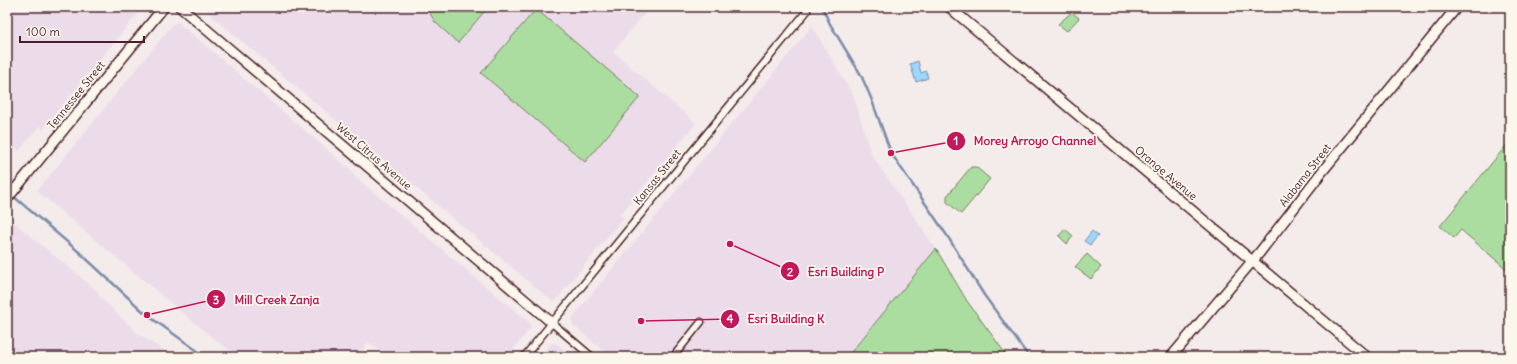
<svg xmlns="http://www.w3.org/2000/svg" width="1517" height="364" viewBox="0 0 1517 364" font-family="Delius,sans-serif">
<rect width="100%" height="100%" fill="#f4ebeb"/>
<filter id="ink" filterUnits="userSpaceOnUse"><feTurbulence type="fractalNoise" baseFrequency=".025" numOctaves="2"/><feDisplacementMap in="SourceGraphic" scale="8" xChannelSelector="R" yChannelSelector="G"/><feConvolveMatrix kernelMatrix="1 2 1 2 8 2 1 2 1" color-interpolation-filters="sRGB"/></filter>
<g filter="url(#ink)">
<g fill="#ecdcea">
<path d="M7 7H143L43 129 39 126 19 151 11 145 7 149Z"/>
<path d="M201 7H650L613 52 696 123 620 215 623 218 555 301 553 302Z"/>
<path d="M178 22 353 172 352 174 530 323 531 327 508 357H387L368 341 358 357H240L214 339 37 191 173 24Z"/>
<path d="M812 26 854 97 871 154 936 249 847 357H611L573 325 572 318Z"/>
<path d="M12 221 95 289 102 299 138 334 175 357H7V227Z"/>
<path d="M554 343 558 345 573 357H540L551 344Z"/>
</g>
<g fill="#aadd9f" stroke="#7a7e65">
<path d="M426 7H488L458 43 435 22Z"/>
<path d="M536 9 640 97 585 162 481 73Z"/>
<path d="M1072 12 1079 18 1067 31 1058 24Z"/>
<path d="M1510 141V272L1461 230 1454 238 1440 226Z"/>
<path d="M971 167H976L990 179 961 214 947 202V196Z"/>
<path d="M1065 229 1073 236 1067 244 1059 236Z"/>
<path d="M936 249 967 301 1008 357H847Z"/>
<path d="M1087 254 1101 267 1091 279 1075 267Z"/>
</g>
<g fill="#9ed6fe" stroke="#7c8daa">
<path d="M918 61 921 73 926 71 928 78 916 82 910 64Z"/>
<path d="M1092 231 1098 236 1090 245 1084 241Z"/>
</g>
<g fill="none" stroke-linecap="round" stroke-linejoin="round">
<g stroke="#7c8daa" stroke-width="2.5">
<path d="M822 7 830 24 861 75 871 98 891 153 948 237 984 295 1029 357"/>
<path d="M13 196 79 252 147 315 206 357"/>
</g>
<defs>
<g id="street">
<path d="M552 323 592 357"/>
<path d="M524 357 807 11"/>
<path d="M673 357 701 322"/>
</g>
<g id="secondary">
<path d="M180 7 552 323"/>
<path d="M949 7 1367 357"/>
<path d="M7 199 164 7"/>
<path d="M1171 357 1260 252 1321 173 1457 7"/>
</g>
</defs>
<use href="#street" stroke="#4a1f2b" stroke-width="9"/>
<use href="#secondary" stroke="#4a1f2b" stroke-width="12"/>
<use href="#street" stroke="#fbf7ec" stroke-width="6"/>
<use href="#secondary" stroke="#fbf7ec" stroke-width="9"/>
</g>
</g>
<g text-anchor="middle" stroke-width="3.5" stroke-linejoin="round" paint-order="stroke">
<g font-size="11" fill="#4a1f2b" stroke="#fbf7ec">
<text transform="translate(76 95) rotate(-51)" y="4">Tennessee Street</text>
<text transform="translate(374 156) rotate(41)" y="4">West Citrus Avenue</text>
<text transform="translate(1166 173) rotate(40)" y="4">Orange Avenue</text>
<text transform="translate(1305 175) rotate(-52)" y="4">Alabama Street</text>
<text transform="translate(657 177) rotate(-51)" y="4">Kansas Street</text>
</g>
</g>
<path fill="none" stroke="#c2185b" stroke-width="1.5" d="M891 153L956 141M730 244L790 271M147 315L216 299M641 321L730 319"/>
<g fill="#c2185b" stroke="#fbf7ec" stroke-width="1.5">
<circle cx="891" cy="153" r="4"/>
<circle cx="730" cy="244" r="4"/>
<circle cx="147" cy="315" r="4"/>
<circle cx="641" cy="321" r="4"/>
<circle cx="956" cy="141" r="10"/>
<circle cx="790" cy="271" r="10"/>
<circle cx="216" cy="299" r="10"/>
<circle cx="730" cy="319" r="10"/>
</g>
<g font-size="12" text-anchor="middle" font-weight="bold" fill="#fff">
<text x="956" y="145">1</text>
<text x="790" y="276">2</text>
<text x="216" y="304">3</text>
<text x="730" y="323">4</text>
</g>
<g font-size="12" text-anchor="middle" font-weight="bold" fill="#c2185b" stroke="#fbf7ec" stroke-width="3.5" stroke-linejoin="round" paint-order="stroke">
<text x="1035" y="145">Morey Arroyo Channel</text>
<text x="846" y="276">Esri Building P</text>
<text x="277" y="304">Mill Creek Zanja</text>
<text x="786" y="323">Esri Building K</text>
</g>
<rect width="1517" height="364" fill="none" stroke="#fbf7ec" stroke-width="24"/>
<rect x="12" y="12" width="1493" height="340" fill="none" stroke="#4a1f2b" stroke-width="1.5" filter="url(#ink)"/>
<path d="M20 36v6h124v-6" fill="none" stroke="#4a1f2b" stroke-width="2"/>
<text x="26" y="36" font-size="12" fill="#4a1f2b" stroke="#fbf7ec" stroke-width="3" paint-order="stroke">100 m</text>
</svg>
